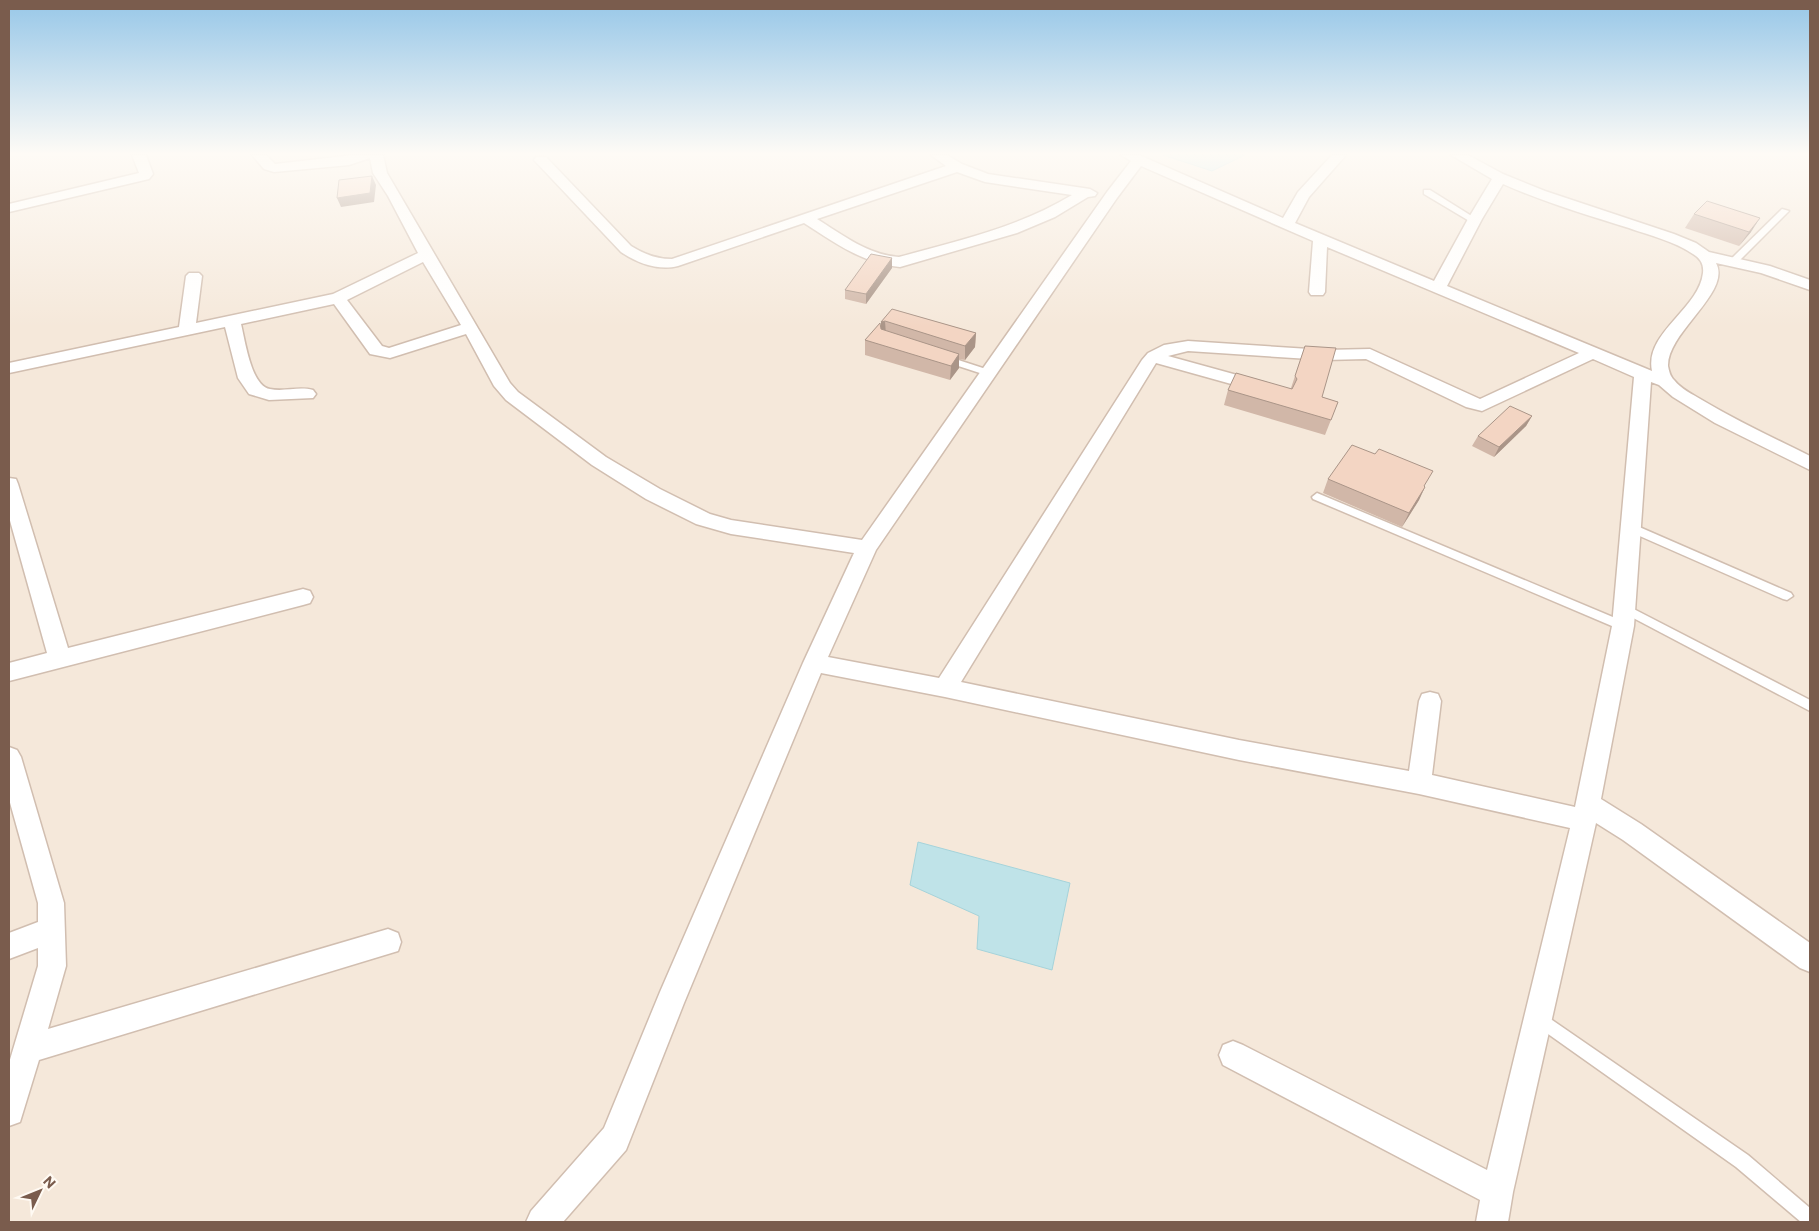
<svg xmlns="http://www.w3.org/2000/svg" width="1819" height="1231" viewBox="0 0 1819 1231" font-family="Commissioner,sans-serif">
<rect width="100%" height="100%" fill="#fdf6ec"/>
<rect fill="#f5e8da" x="9" y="155" width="1801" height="1067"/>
<g fill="#bfe3e8" stroke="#a5d3da">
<path d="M1163 155H1245L1212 171Z"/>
<path d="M918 842 1070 883 1052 970 977 949 979 916 910 885Z"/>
</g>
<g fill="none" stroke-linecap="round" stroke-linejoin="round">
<defs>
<g id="service">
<path d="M1424 190H1430L1478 220 1471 222 1424 194Z"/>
<path d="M1782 209 1789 211 1737 263H1731V259Z"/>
<path d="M946 356 992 371 993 373 989 376 943 361 942 359Z"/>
<path d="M1317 493 1627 623 1629 626 1627 629H1619L1313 499 1312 497Z"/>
<path d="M1630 523 1791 593 1793 596 1787 600 1783 599 1626 530 1625 527 1626 524Z"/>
<path d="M1624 604 1810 700V711L1620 611 1618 608Z"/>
<path d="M1539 1011 1748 1155 1810 1208V1222H1801L1736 1167 1534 1024 1531 1019 1534 1014Z"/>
</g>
<g id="minor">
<path d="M132 155H146L153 174 149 179 9 212V204L139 173Z"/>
<path d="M252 155H266L275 164 354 155H383L387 173 510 383 518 392 606 457 660 489 710 514 731 520 862 540 1107 192 1131 161 1121 155H1139L1283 218 1298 192 1332 155H1346L1309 197 1295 223 1434 281 1468 219 1492 179 1451 155H1468L1503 174 1545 191 1674 234 1696 243 1709 252 1770 266 1810 280V290L1761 273 1716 263C1732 292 1667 332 1668 366 1669 371 1670 376 1674 380 1681 389 1692 394 1702 400 1737 421 1774 438 1810 456V470L1715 423 1673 397 1659 385 1651 382 1634 626 1601 799 1641 824 1810 943V972L1800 968 1623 840 1596 823 1513 1192 1508 1222H1476L1480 1200 1223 1065 1219 1055 1223 1045 1233 1041 1243 1045 1487 1170 1570 828 1419 794 1239 760 945 697 821 673 684 1003 626 1150 563 1222H526L531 1211 604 1128 660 992 803 663 854 553 731 534 696 524 646 499 592 465 506 400 494 386 466 334 390 358 370 354 334 304 241 324C245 340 251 386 270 389 284 392 299 386 313 390L316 394 313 398 269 400 249 394 238 378 225 327 9 373V363L179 327 186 276 189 273H199L202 276 196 323 333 294 418 253 388 196 373 173 370 158 349 165 274 172 264 169ZM1141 166 1313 241 1309 292 1311 295H1323L1325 292 1327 247 1579 353 1480 399 1370 349 1325 350 1188 341 1164 345 1148 353 1142 360 939 678 828 657 876 550 1117 198ZM1503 184C1544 202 1587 215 1629 228 1651 236 1674 241 1693 254 1700 258 1704 264 1703 273 1699 309 1644 333 1652 371L1447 286 1482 219ZM423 262 461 325 389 348 382 346 347 300ZM1188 351 1325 360 1366 359 1466 407 1482 411 1593 359 1634 377 1612 626 1575 807 1432 775 1441 701 1438 694 1430 692 1422 694 1419 701 1409 771 1239 740 961 682 1156 363 1260 392 1266 391 1269 387 1266 383 1168 356Z"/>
<path d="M931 155H947L962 164 988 174 1090 189 1097 193 1095 196 1088 197 1055 217 1017 233 900 267C862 263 835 243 804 223L678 266C658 271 637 263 621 252L534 160 536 157H546L631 246C644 254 656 259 672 259L946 166ZM957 172 985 182 1072 195C1017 228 960 240 899 257 868 255 843 235 817 219Z"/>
<path d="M9 478 16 479 18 484 68 648 303 589 310 591 313 597 310 603 303 605 9 681V663L47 653 9 517Z"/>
<path d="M9 747 17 750 21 757 64 903 66 966 48 1029 388 929 398 933 401 942 398 951 39 1060 20 1122 9 1126V1063L38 966V948L9 959V933L38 922V903L9 799Z"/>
</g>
</defs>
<use href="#service" stroke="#d1beb0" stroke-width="3"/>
<use href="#minor" stroke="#d1beb0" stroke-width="3"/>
<use href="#service" fill="#fff" fill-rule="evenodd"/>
<use href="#minor" fill="#fff" fill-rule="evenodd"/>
</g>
<g fill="#d1b7a8">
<path d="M1694 214 1751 232 1739 246 1685 228Z"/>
<path d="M892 258V268L866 304 845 299V290Z"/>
<path d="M892 309 976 333 975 347 965 360 959 359V368L950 380 865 355V340L881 330V322Z"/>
<path d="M1305 346 1322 397 1338 402 1325 435 1224 405 1228 390 1291 388Z"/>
<path d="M1532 416 1526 426 1494 457 1472 446 1478 436Z"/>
<path d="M1328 479 1425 486 1419 500 1402 527 1323 493Z"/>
</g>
<g fill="#aa9588">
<path d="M372 176 376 185 374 202 341 207 337 198Z"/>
<path d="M1760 218 1751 232 1739 246 1749 232Z"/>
<path d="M892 258V268L866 304V294Z"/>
<path d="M885 321 886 335 881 336V322Z"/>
<path d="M976 333 975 347 965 360V346Z"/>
<path d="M959 354V368L950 380 951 366Z"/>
<path d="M1532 416 1526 426 1494 457 1499 447Z"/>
<path d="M1425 487 1419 500 1402 527 1409 513Z"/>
</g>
<g fill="#f3d5c3" stroke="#aa9588">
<path d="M372 176 370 193 337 198 339 180Z"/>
<path d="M1707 201 1760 218 1749 232 1694 214Z"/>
<path d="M871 254 892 258 866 294 845 290Z"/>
<path d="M892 309 976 333 965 346 885 321 881 322Z"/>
<path d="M880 323 881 329 959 354 951 366 865 340Z"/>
<path d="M1305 346 1336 348 1322 397 1338 402 1331 420 1228 390 1236 373 1292 389 1297 379 1295 376Z"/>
<path d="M1510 406 1532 416 1499 447 1478 436Z"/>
<path d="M1352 445 1375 454 1379 449 1433 471 1424 486 1425 487 1409 513 1328 479Z"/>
</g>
<linearGradient id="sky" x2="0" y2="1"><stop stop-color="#97c7e8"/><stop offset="0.47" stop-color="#fefbf6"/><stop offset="1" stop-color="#fefbf6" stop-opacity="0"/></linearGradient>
<rect width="1819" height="327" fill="url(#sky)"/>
<rect width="1819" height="1231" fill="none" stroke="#7a5c4d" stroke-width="20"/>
<g transform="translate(40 1191) rotate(47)" stroke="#fffaf3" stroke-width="4" paint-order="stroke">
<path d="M0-4L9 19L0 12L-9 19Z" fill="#7a5c4d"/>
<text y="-8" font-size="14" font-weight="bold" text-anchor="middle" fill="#7a5c4d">N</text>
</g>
</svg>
